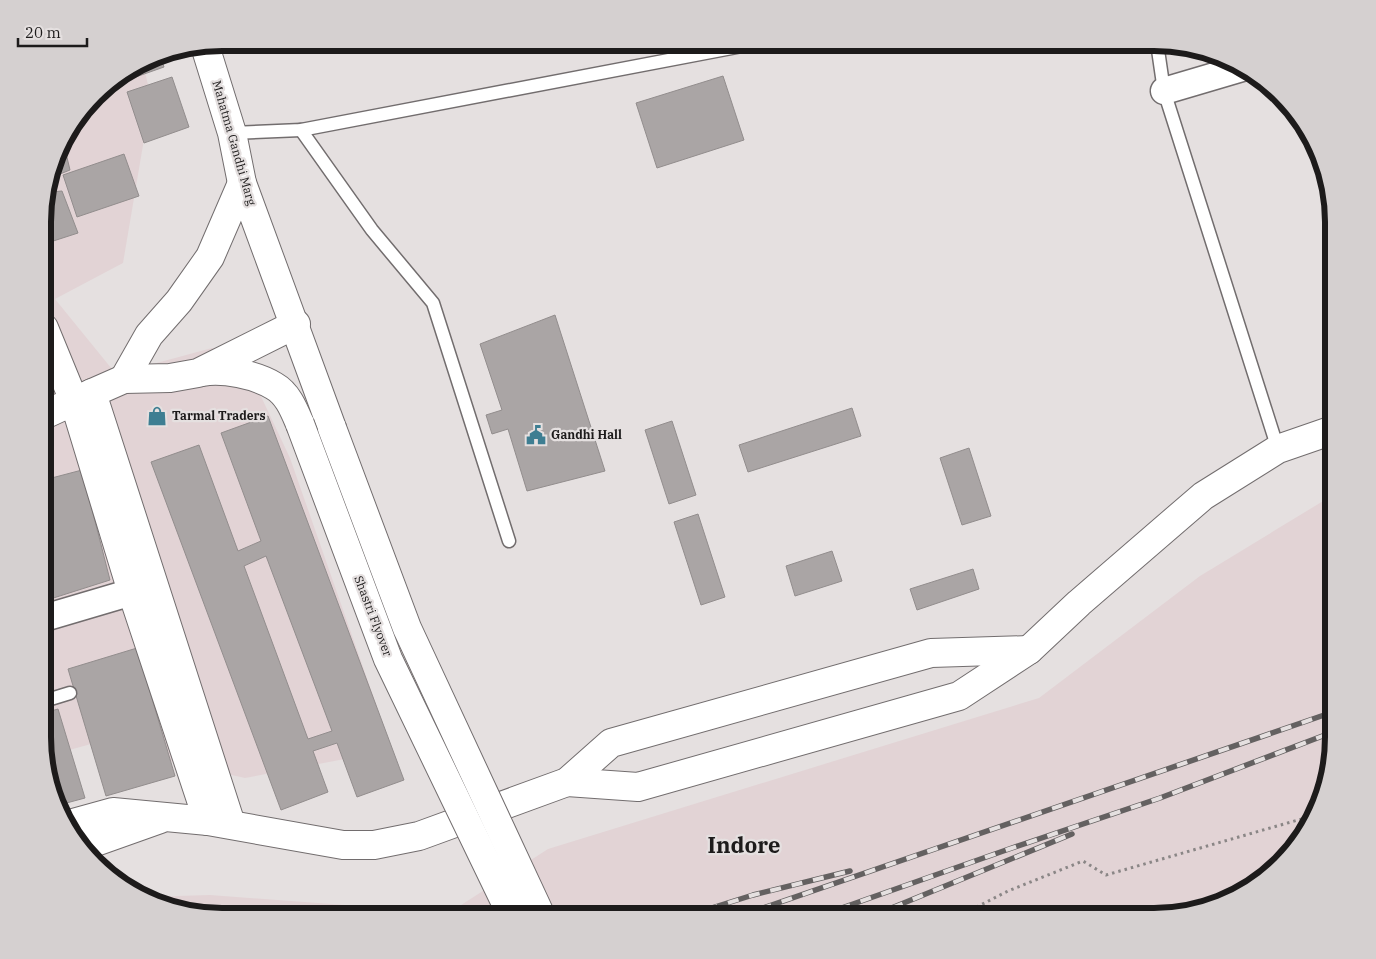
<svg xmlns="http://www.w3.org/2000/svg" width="1376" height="959" viewBox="0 0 1376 959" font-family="'IBM Plex Serif',serif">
<rect width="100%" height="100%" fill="#e5e0e0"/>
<g fill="#e2d3d5">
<path d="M143 63 151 98 123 263 55 299 116 374 212 348 243 358 290 458 392 750 245 778 91 744 44 757V199L61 143 104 87Z"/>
<path d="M1333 495V748L1324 795 1296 846 1249 885 1137 916H444L548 849 1039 698 1200 576Z"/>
<path d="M210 895 372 907 438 916H211L164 907 145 897Z"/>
</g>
<g fill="#aaa5a5" stroke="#928d8d" fill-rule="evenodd">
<path d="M160 55 164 67 130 79 127 73 154 56Z"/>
<path d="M723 76 744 140 657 168 636 103Z"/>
<path d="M172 77 189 127 144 143 127 92Z"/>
<path d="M116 80 118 85 101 91 104 87Z"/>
<path d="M63 141 70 170 50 178 61 143Z"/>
<path d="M124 154 139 196 77 217 63 175Z"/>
<path d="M48 186 51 192 62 191 78 233 44 244V199Z"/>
<path d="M555 315 605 471 527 491 508 429 492 434 486 415 502 410 480 344Z"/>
<path d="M852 408 861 436 748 472 739 445Z"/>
<path d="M268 416 404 780 357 797 337 743 313 751 328 792 281 810 151 462 199 445 238 551 261 541 221 433ZM266 556 332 731 308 739 244 566Z"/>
<path d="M672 421 696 495 669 504 645 430Z"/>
<path d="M969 448 991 516 962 525 940 458Z"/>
<path d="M82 470 110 580 44 601V480Z"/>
<path d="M698 514 725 597 701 605 674 522Z"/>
<path d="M832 551 842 581 795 596 786 566Z"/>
<path d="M973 569 979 589 917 610 910 589Z"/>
<path d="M137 648 175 776 106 796 68 669Z"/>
<path d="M44 664 52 689 44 691Z"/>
<path d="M58 709 85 798 59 805 44 760V713Z"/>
</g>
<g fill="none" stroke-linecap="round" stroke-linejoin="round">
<defs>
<g id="service">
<path d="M1157 43 1164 91 1278 449"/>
<path d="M301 130 372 230 433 303 509 541"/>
<path d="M232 133 301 130 758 43"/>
<path d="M44 701 70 693"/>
</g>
<g id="minor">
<path d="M1164 91 1242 68"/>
<path d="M44 618 132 592"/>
</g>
<g id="tertiary">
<path d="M92 393 231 824"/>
<path d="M44 415 74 401 132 592 208 821"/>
<path d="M567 782 638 787 959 696 1029 650 1079 603 1203 496 1278 449 1333 430"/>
<path d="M66 825 113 812 208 821 343 845H374L419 836 567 782 611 743 931 653 1029 650"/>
<path d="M84 846 160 819"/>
</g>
<g id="secondary">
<path d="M205 46 232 133 242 183 332 428"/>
<path d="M44 328 74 401 124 379 170 378 198 373 296 324"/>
<path d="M202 372C223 368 256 375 274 386 288 394 294 410 300 424"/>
<path d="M124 379 149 335 179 301 210 257 242 183"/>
</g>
</defs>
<use href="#service" stroke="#726d6e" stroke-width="15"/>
<use href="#minor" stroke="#726d6e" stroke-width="29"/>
<use href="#tertiary" stroke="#726d6e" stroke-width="30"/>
<use href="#secondary" stroke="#726d6e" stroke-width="30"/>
<path stroke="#8a8686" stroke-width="3" stroke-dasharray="2.5 4" stroke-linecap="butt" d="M959 916 1008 891 1083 861 1106 875 1312 816"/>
<use href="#service" stroke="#fff" stroke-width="12"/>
<use href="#minor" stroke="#fff" stroke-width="26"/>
<use href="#tertiary" stroke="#fff" stroke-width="28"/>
<use href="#secondary" stroke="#fff" stroke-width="28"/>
<defs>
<g id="rail">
<path d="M686 916 753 895 850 871"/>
<path d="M740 916 1333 712"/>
<path d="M819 916 1009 849 1160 798 1333 732"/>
<path d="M872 916 1072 834"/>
</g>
</defs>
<use href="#rail" stroke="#646161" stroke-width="5.5"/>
<use href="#rail" stroke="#e5e0e0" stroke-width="4" stroke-dasharray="11" stroke-linecap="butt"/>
<defs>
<g id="secondary-bridge">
<path d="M300 424 388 659 512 916"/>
<path d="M332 428 407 628 541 916"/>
</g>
</defs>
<use href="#secondary-bridge" stroke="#726d6e" stroke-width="30" stroke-linecap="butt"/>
<use href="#secondary-bridge" stroke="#fff" stroke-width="28"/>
</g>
<defs>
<symbol id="shop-bare" viewBox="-9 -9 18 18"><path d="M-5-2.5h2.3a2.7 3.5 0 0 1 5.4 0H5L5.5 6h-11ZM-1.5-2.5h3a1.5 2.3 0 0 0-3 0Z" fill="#3e7e92" stroke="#e5e0e0" stroke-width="2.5" paint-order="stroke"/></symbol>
<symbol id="civic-bare" viewBox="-9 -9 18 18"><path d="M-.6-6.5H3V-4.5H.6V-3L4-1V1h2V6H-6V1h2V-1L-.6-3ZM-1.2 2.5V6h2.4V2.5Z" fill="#3e7e92" stroke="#e5e0e0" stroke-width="2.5" paint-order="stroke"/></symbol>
</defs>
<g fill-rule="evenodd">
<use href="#shop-bare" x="143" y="402" width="28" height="28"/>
<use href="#civic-bare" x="522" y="421" width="28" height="28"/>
</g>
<g text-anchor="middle" stroke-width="4.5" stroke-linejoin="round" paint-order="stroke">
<g font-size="12" fill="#1d1b1b" stroke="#e5e0e0">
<text transform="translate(234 143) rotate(74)" y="4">Mahatma Gandhi Marg</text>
<text transform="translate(373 616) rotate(69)" y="4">Shastri Flyover</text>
</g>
<g font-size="12" font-weight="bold" fill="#1d1b1b" stroke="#e5e0e0" text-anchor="start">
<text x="172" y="420">Tarmal Traders</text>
<text x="551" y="439">Gandhi Hall</text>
</g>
<g font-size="22" font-weight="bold" fill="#1d1b1b" stroke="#e5e0e0">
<text x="744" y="853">Indore</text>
</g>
</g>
<path d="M0 0H1376V959H0ZM222 51H1154A171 171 0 0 1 1325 222V737A171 171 0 0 1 1154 908H222A171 171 0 0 1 51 737V222A171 171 0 0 1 222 51Z" fill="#d5d0d0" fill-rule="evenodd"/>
<path fill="none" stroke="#1d1b1b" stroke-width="6" d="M222 51H1154A171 171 0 0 1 1325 222V737A171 171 0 0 1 1154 908H222A171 171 0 0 1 51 737V222A171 171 0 0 1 222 51Z"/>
<path d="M18 38v8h69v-8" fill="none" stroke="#1d1b1b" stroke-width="2.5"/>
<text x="25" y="38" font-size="15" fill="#1d1b1b" stroke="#e5e0e0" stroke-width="4" paint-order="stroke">20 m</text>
</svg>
